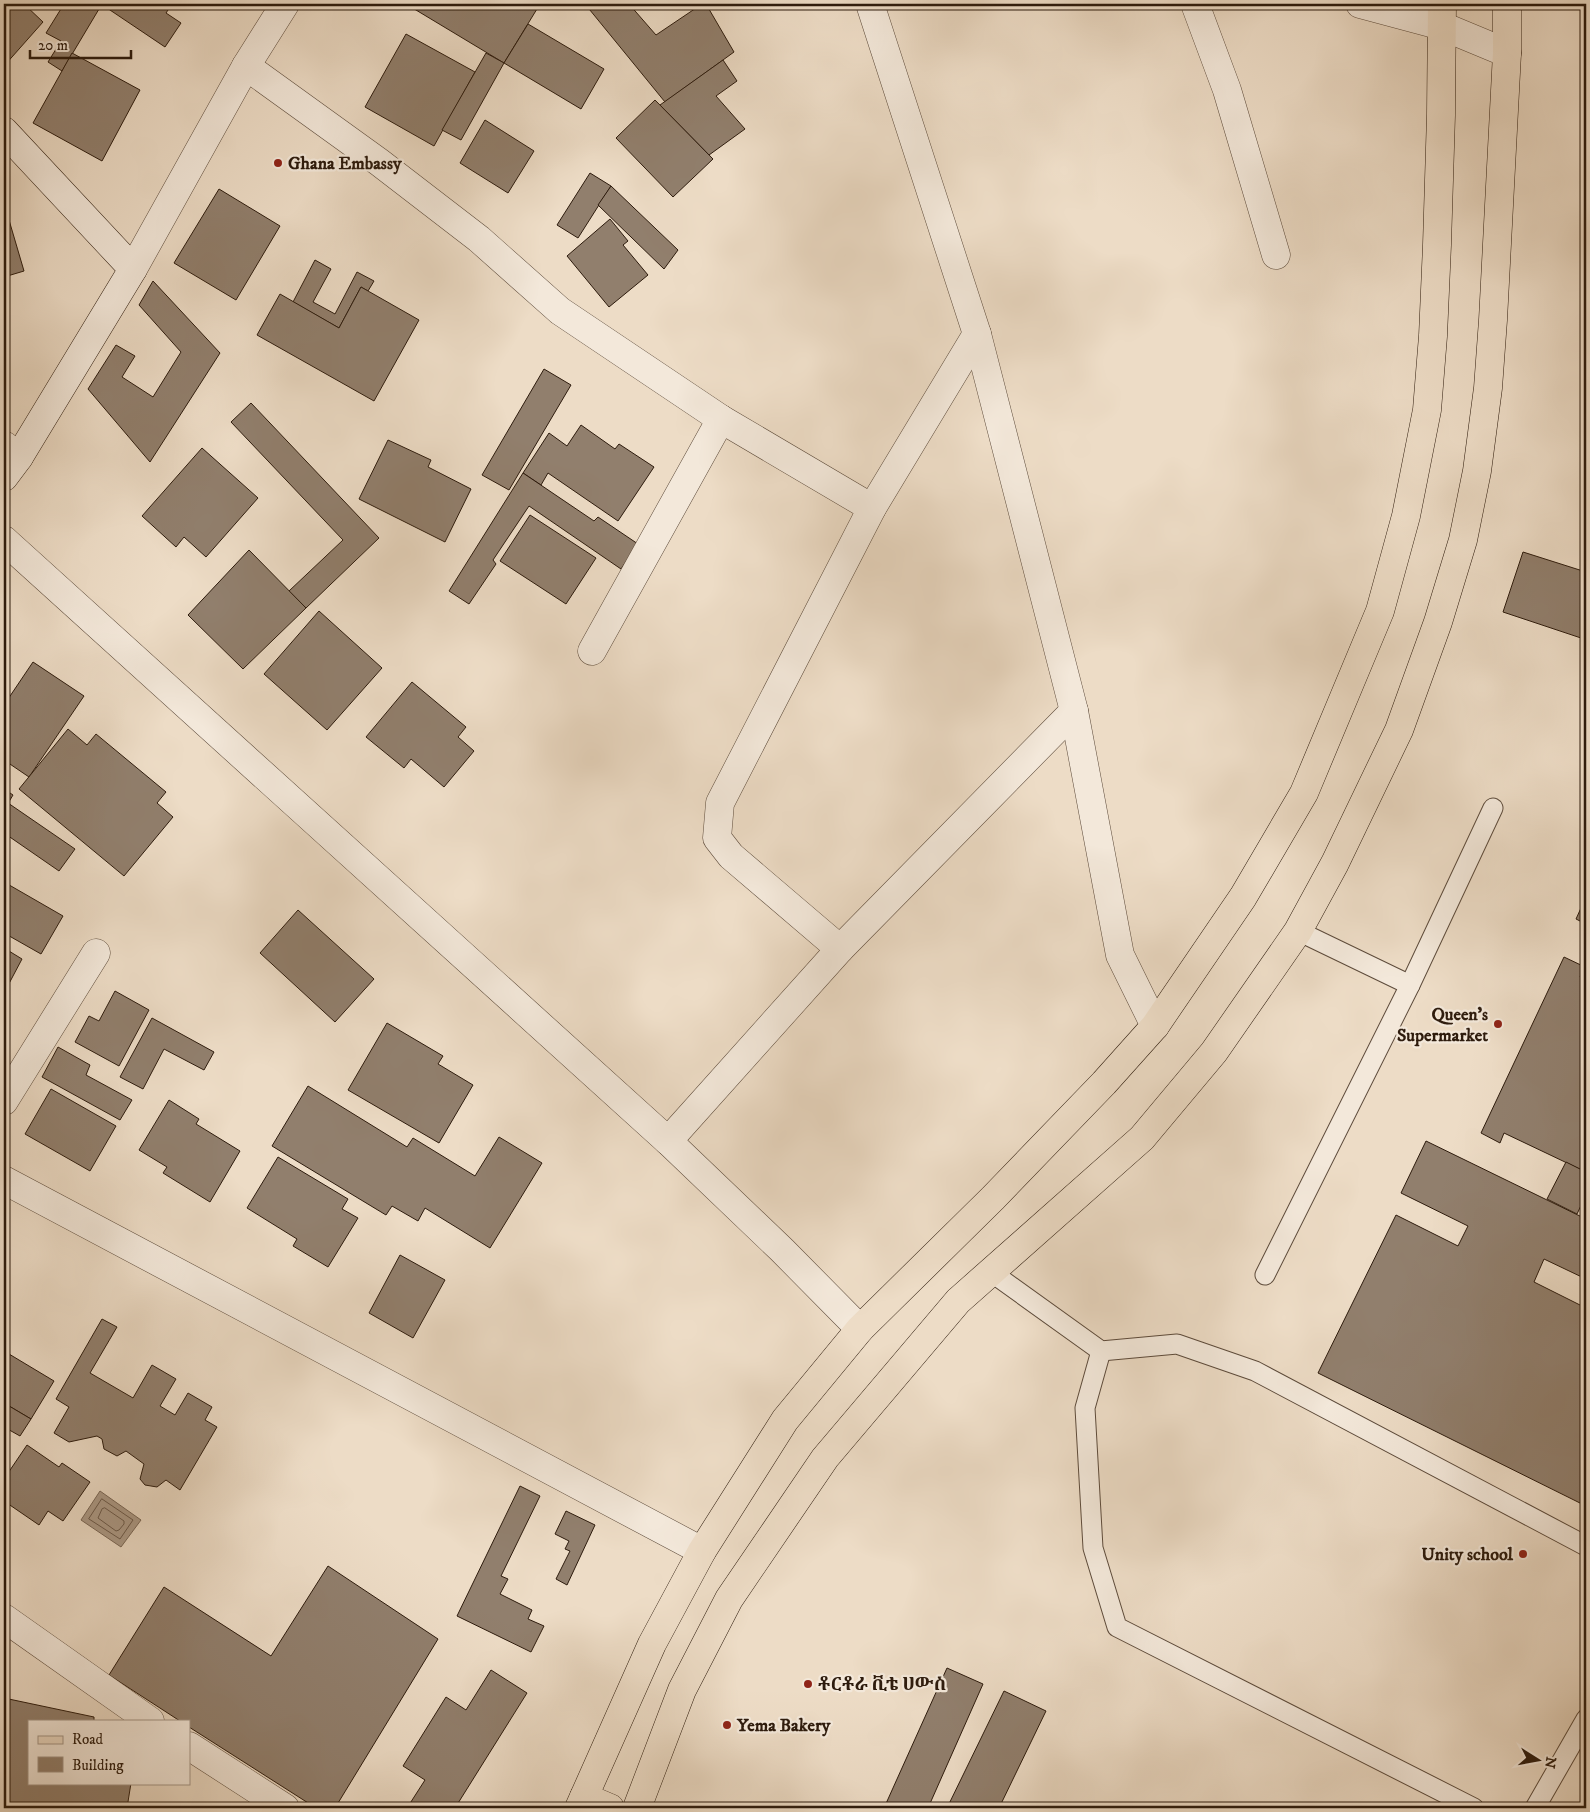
<svg xmlns="http://www.w3.org/2000/svg" width="1590" height="1812" viewBox="0 0 1590 1812" font-family="'IM FELL DW Pica','Noto Serif Ethiopic',serif">
<rect width="100%" height="100%" fill="#eddcc6"/>
<filter id="stains"><feTurbulence type="fractalNoise" baseFrequency=".004" numOctaves="4"/><feColorMatrix values="0 0 0 0 .2 0 0 0 0 .09 0 0 0 0 .02 0 0 0 .5 -.17"/></filter>
<radialGradient id="worn" r=".72"><stop offset=".6" stop-color="#630" stop-opacity="0"/><stop offset="1" stop-color="#630" stop-opacity=".3"/></radialGradient>
<path fill="#ac9a87" stroke="#796756" d="M100 1491 141 1520 121 1547 81 1520Z"/>
<g fill="none" stroke-linecap="round" stroke-linejoin="round">
<g stroke="#6c5a4a" stroke-width="1">
<path d="M102 1499 133 1520 120 1539 89 1519Z"/>
<path d="M105 1508 124 1521V1524L119 1530 116 1531 98 1518 102 1509Z"/>
</g>
</g>
<g fill="#917f6d" stroke="#2d1b0d">
<path d="M12 4H24L43 22 4 66V10L5 11Z"/>
<path d="M64 4H102L62 71 48 62 61 41 46 33Z"/>
<path d="M109 4H172L166 13 181 23 165 47 107 8Z"/>
<path d="M406 4H540L504 63Z"/>
<path d="M585 4H629L656 35 702 4H706L734 52 665 102Z"/>
<path d="M528 24 604 69 581 109 504 63Z"/>
<path d="M406 34 475 72 434 146 365 107Z"/>
<path d="M72 53 140 90 102 161 33 123Z"/>
<path d="M486 53 504 63 461 140 442 130Z"/>
<path d="M723 60 737 81 716 96 745 129 709 155 660 105Z"/>
<path d="M655 100 713 159 673 197 616 138Z"/>
<path d="M485 120 534 151 508 193 460 163Z"/>
<path d="M590 173 611 186 578 238 557 225Z"/>
<path d="M611 186 678 250 664 269 598 205Z"/>
<path d="M219 189 280 226 236 300 174 263Z"/>
<path d="M4 203 24 271 4 277Z"/>
<path d="M610 219 628 241 623 245 648 275 609 307 567 256Z"/>
<path d="M315 260 331 269 313 302 335 314 357 272 374 281 368 291 361 287 339 328 293 302Z"/>
<path d="M153 281 220 353 150 462 88 389 116 345 135 356 122 377 153 397 181 352 139 305Z"/>
<path d="M361 287 419 320 374 401 257 335 280 294 339 328Z"/>
<path d="M544 369 571 385 509 490 482 475Z"/>
<path d="M251 403 379 538 306 608 289 591 343 540 231 422Z"/>
<path d="M581 425 615 449 619 444 654 467 618 521 548 473 541 485 523 473 549 433 567 446Z"/>
<path d="M388 440 431 460 428 467 471 489 445 542 359 499Z"/>
<path d="M202 448 258 498 206 557 184 537 176 547 142 516Z"/>
<path d="M523 473 594 521 598 517 638 544 621 569 529 506 493 560 496 564 469 604 449 591Z"/>
<path d="M530 515 596 558 566 604 500 561Z"/>
<path d="M249 550 306 608 243 669 188 615Z"/>
<path d="M1523 552 1586 572V633L1584 639 1503 612Z"/>
<path d="M319 611 382 668 327 730 264 674Z"/>
<path d="M33 662 84 696 29 777 4 760V705Z"/>
<path d="M412 682 466 727 458 737 474 751 444 787 411 759 404 768 366 737Z"/>
<path d="M68 729 87 745 96 734 166 792 157 803 173 817 124 876 19 789Z"/>
<path d="M4 789 13 795 4 810Z"/>
<path d="M8 803 75 849 59 871 4 833V810Z"/>
<path d="M4 882 63 916 41 954 4 933Z"/>
<path d="M1586 897V924L1576 919Z"/>
<path d="M298 910 374 979 335 1022 260 953Z"/>
<path d="M4 948 22 959 4 993Z"/>
<path d="M1564 957 1585 967 1580 977 1586 979V1172L1504 1133 1500 1143 1481 1133Z"/>
<path d="M115 991 149 1010 119 1066 75 1042 89 1016 99 1021Z"/>
<path d="M152 1018 214 1052 204 1070 164 1049 143 1089 120 1077Z"/>
<path d="M387 1023 443 1056 438 1064 473 1085 439 1143 348 1090Z"/>
<path d="M58 1047 90 1065 86 1075 132 1100 120 1120 42 1077Z"/>
<path d="M308 1086 407 1147 413 1138 475 1176 499 1137 542 1163 490 1248 425 1208 418 1221 392 1206 386 1215 272 1146Z"/>
<path d="M51 1089 116 1126 90 1171 25 1134Z"/>
<path d="M169 1100 199 1119 196 1124 240 1151 210 1202 163 1173 167 1167 139 1150Z"/>
<path d="M1426 1141 1586 1219V1279L1544 1259 1534 1282 1586 1308V1506L1318 1373 1396 1215 1458 1246 1468 1226 1401 1193Z"/>
<path d="M278 1157 348 1199 342 1209 358 1218 328 1267 293 1246 297 1239 247 1208Z"/>
<path d="M1566 1162 1586 1172V1195L1577 1214 1547 1199Z"/>
<path d="M400 1255 445 1280 413 1338 369 1313Z"/>
<path d="M102 1319 117 1327 90 1373 133 1398 152 1365 176 1379 160 1406 175 1415 188 1393 212 1407 205 1420 217 1427 180 1490 166 1480 157 1487 145 1485 140 1479 144 1464 126 1451 117 1456 104 1449 102 1439 97 1436 69 1442 54 1433 69 1407 56 1399Z"/>
<path d="M4 1351 54 1381 31 1419 4 1403Z"/>
<path d="M4 1403 31 1419 20 1436 4 1427Z"/>
<path d="M27 1445 59 1467 62 1463 90 1482 63 1521 48 1511 39 1525 4 1501V1479Z"/>
<path d="M520 1486 540 1496 501 1576 508 1579 500 1594 532 1610 528 1619 544 1626 531 1652 457 1616Z"/>
<path d="M566 1511 595 1525 567 1585 556 1579 570 1551 565 1549 569 1541 555 1534Z"/>
<path d="M328 1566 438 1639 335 1808H316L189 1727V1721H180L109 1675 164 1587 271 1656Z"/>
<path d="M947 1668 983 1684 928 1808H884Z"/>
<path d="M491 1670 527 1693 455 1808H407L425 1780 403 1766 446 1697 466 1710Z"/>
<path d="M1004 1691 1046 1711 999 1808H947Z"/>
<path d="M4 1698 94 1717V1721H29V1783H131L127 1808H4Z"/>
</g>
<g fill="none" stroke-linecap="round" stroke-linejoin="round">
<defs>
<g id="lane">
<path d="M1298 931 1410 985"/>
<path d="M991 1272 1101 1351 1177 1344 1255 1371 1586 1546"/>
<path d="M1265 1275 1410 985 1493 808"/>
<path d="M1101 1351 1085 1408 1093 1548 1117 1627 1474 1808"/>
<path d="M1535 1808 1586 1719"/>
</g>
<g id="street">
<path d="M870 4 977 334 1074 711 1120 955 1155 1026"/>
<path d="M1195 4 1227 90 1276 255"/>
<path d="M1360 4 1442 26 1507 53"/>
<path d="M246 66 379 162 479 239 560 311 721 419 872 508"/>
<path d="M133 269 246 66 285 4"/>
<path d="M977 334 872 508 720 803 717 838 731 856 840 949 1074 711"/>
<path d="M4 445 19 457"/>
<path d="M4 540 668 1141 840 949"/>
<path d="M592 651 721 419"/>
<path d="M4 1101 96 953"/>
<path d="M668 1141 782 1250 860 1329"/>
<path d="M4 1180 702 1551"/>
<path d="M4 1618 150 1721"/>
<path d="M189 1746 285 1808"/>
</g>
<path id="secondary" d="M4 131 133 269 19 457 4 477"/>
<g id="primary">
<path d="M584 1797 610 1808"/>
<path d="M579 1808 652 1644 702 1551 785 1420 860 1329 993 1198 1104 1083 1155 1026 1243 897 1304 793 1380 611 1406 516 1427 410 1433 336 1437 245 1441 115 1442 4"/>
<path d="M637 1808 682 1690 729 1599 825 1458 958 1301 1142 1138 1214 1052 1298 931 1335 863 1399 730 1438 622 1463 540 1477 471 1488 388 1493 320 1507 53V4"/>
</g>
</defs>
<use href="#lane" stroke="#5d4b3b" stroke-width="21"/>
<use href="#street" stroke="#5d4b3b" stroke-width="29"/>
<use href="#secondary" stroke="#2d1b0d" stroke-width="29"/>
<use href="#primary" stroke="#2d1b0d" stroke-width="29"/>
<use href="#lane" stroke="#f3e8da" stroke-width="19"/>
<use href="#street" stroke="#f3e8da" stroke-width="28"/>
<use href="#secondary" stroke="#f3e8da" stroke-width="28"/>
<use href="#primary" stroke="#eddcc6" stroke-width="28"/>
</g>
<g fill="#8f2418" stroke="#f3e8da" stroke-width="2">
<circle cx="278" cy="163" r="5"/>
<circle cx="1498" cy="1024" r="5"/>
<circle cx="1523" cy="1554" r="5"/>
<circle cx="808" cy="1684" r="5"/>
<circle cx="727" cy="1725" r="5"/>
</g>
<g text-anchor="middle" stroke-width="4.5" stroke-linejoin="round" paint-order="stroke">
<g font-size="18" font-weight="bold" fill="#2d1b0d" stroke="#f3e8da" text-anchor="start">
<text x="288" y="169">Ghana Embassy</text>
<text x="1488" y="1020" text-anchor="end">Queen's<tspan x="1488" dy="21">Supermarket</tspan></text>
<text x="1513" y="1560" text-anchor="end">Unity school</text>
<text x="818" y="1690">ቶርቶራ ቪቴ ሀውስ</text>
<text x="737" y="1731">Yema Bakery</text>
</g>
</g>
<rect width="1590" height="1812" fill="none" stroke="#eddcc6" stroke-width="20"/>
<rect x="5" y="5" width="1580" height="1802" fill="none" stroke="#2d1b0d" stroke-width="2.5"/>
<rect x="10" y="10" width="1570" height="1792" fill="none" stroke="#2d1b0d"/>
<rect x="28" y="1720" width="162" height="65" fill="#f3e8da" stroke="#a49688"/>
<rect x="38" y="1736" width="25" height="8" fill="#eddcc6" stroke="#a49688"/>
<text x="72" y="1744" font-size="15" fill="#2d1b0d">Road</text>
<rect x="38" y="1757" width="25" height="15" fill="#917f6d" stroke="#a49688"/>
<text x="72" y="1770" font-size="15" fill="#2d1b0d">Building</text>
<g transform="translate(1538 1760) rotate(101)" stroke="#f3e8da" stroke-width="4" paint-order="stroke">
<path d="M0-4L9 19L0 12L-9 19Z" fill="#2d1b0d"/>
<text y="-8" font-size="14" font-weight="bold" text-anchor="middle" fill="#2d1b0d">N</text>
</g>
<path d="M30 50v8h101v-8" fill="none" stroke="#2d1b0d" stroke-width="2.5"/>
<text x="38" y="50" font-size="15" fill="#2d1b0d" stroke="#f3e8da" stroke-width="4" paint-order="stroke">20 m</text>
<rect width="100%" height="100%" filter="url(#stains)"/>
<rect width="100%" height="100%" fill="url(#worn)"/>
</svg>
